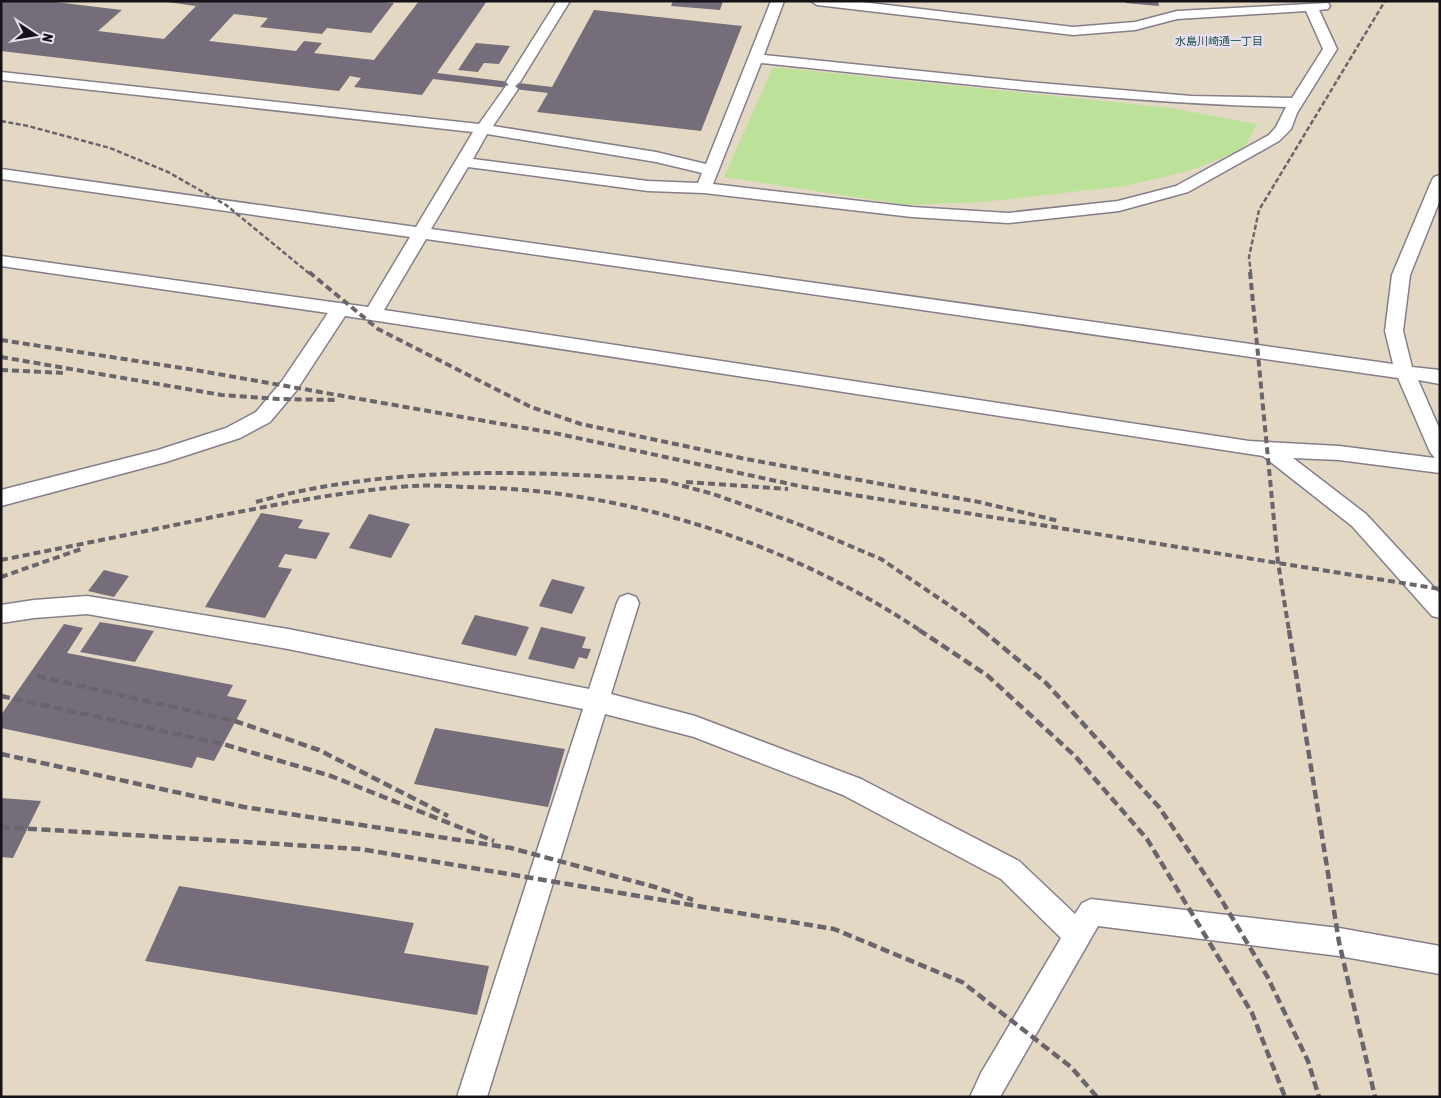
<svg xmlns="http://www.w3.org/2000/svg" width="1441" height="1098" viewBox="0 0 1441 1098" font-family="'Asap Condensed','Noto Sans JP',sans-serif">
<rect width="100%" height="100%" fill="#e7dfed"/>
<rect fill="#e2d8c3" x="1" y="1" width="1439" height="1096"/>
<path fill="#bce199" d="M773 67 1171 108 1257 124 1243 150 1188 171 1125 186 983 202 907 205 724 177Z"/>
<g fill="#756d79">
<path d="M47 1 122 10 98 31 164 39 196 6 160 1H374L394 3 371 33 327 28 322 34 260 27 268 18 234 14 209 41 296 51 304 41 322 43 314 53 374 60 419 1H487L437 73 552 87 594 10 742 26 701 131 537 112 548 93 433 79 422 95 354 87 361 78 350 76 339 91 1 51V2Z"/>
<path d="M673 1H723L720 10 671 6Z"/>
<path d="M1125 1H1158L1159 6 1125 3Z"/>
<path d="M476 43 510 46 499 64 484 63 478 72 458 70Z"/>
<path d="M261 513 303 520 298 528 330 533 316 559 285 554 278 567 292 569 265 618 205 607Z"/>
<path d="M369 514 410 524 391 558 349 548Z"/>
<path d="M104 570 129 576 114 597 88 591Z"/>
<path d="M552 579 585 587 572 614 539 606Z"/>
<path d="M475 615 529 627 516 656 461 644Z"/>
<path d="M100 622 154 631 135 662 80 652Z"/>
<path d="M64 624 83 628 67 653 233 685 227 696 247 700 214 761 197 757 192 768 1 728V715Z"/>
<path d="M541 627 586 637 582 648 591 649 587 659 579 657 574 669 528 659Z"/>
<path d="M435 728 565 749 548 807 414 784Z"/>
<path d="M1 798 41 801 13 858 1 857Z"/>
<path d="M179 886 414 923 404 953 489 966 477 1015 145 961Z"/>
</g>
<g fill="none" stroke-linecap="round" stroke-linejoin="round">
<defs>
<g id="lane">
<path d="M557 1H570L520 82 515 86 518 89 493 126 656 152 706 164 771 1H784L764 55 1028 82 1191 96 1292 98 1323 49 1306 11 1177 19 1135 30 1073 35 817 5 811 1H853L1073 27 1135 22 1177 11 1328 3 1330 6 1328 9 1319 10 1337 49 1297 113 1291 129 1279 141 1188 192 1119 211 1008 223 912 217 704 193 648 191 468 167 431 229 1393 364 1385 331 1392 275 1432 180 1434 177 1440 175V200L1410 275 1403 331 1412 367 1440 370V384L1418 380 1440 430V473L1339 460 1293 458 1366 514 1440 594V618L1432 616 1352 526 1263 456 345 316 296 391 270 422 240 438 166 462 1 506V490L158 450 226 428 256 412 282 381 328 313 1 266V256L368 307 410 237 1 179V169L416 227 473 132 1 80V72L479 124 506 86 509 85 506 82ZM761 63C936 81 1110 102 1286 107L1276 127 1269 135 1176 186 1118 201 1008 213 912 207 713 184ZM487 134 656 162 702 173 698 183 648 181 473 159ZM426 239 1398 378 1430 452 1435 458 1339 446 1249 441 384 310Z"/>
<path d="M628 594 636 597 639 603 611 694 695 716 861 779 1019 861 1075 914 1082 903 1091 899 1339 928 1440 946V974L1339 956 1098 926 1000 1097H970L981 1073 1061 938 1001 879 843 795 694 737 605 714 487 1097H457L583 709 288 649 87 614 34 618 1 623V605L34 600 87 596 288 629 589 689 617 603 620 597Z"/>
</g>
</defs>
<use href="#lane" stroke="#867e8b" stroke-width="3"/>
<use href="#lane" fill="#fff" fill-rule="evenodd"/>
<g stroke="#6a656d" stroke-width="2.5" stroke-dasharray="5 2.5" stroke-linecap="butt">
<path d="M1 121 28 126 110 148 168 172 226 205 310 274"/>
<path d="M1251 274 1249 257 1259 210 1385 1"/>
</g>
<g stroke="#6a656d" stroke-width="4" stroke-dasharray="7 4" stroke-linecap="butt">
<path d="M309 272 378 329 531 407 581 424 746 459 979 502 1059 521"/>
<path d="M1250 272 1278 562 1289 631"/>
<path d="M1 340 195 370 559 434 804 487 1440 589"/>
<path d="M1 357 222 395 278 399 338 400"/>
<path d="M1 370 65 373"/>
<path d="M661 480 713 494 798 524 881 559 965 616 983 631"/>
<path d="M686 482 788 489"/>
<path d="M256 502C387 465 534 470 669 481"/>
<path d="M1 560C72 546 142 532 213 517 279 504 344 491 412 486 429 485 447 486 465 487 626 489 787 542 921 631"/>
<path d="M1 577 81 549"/>
</g>
<g stroke="#6a656d" stroke-width="4.5" stroke-dasharray="9 4.5" stroke-linecap="butt">
<path d="M919 630 988 676 1075 756 1147 839 1252 1013 1285 1097"/>
<path d="M982 630 1046 683 1159 807 1218 894 1267 976 1308 1061 1319 1097"/>
<path d="M1289 630 1339 942 1375 1097"/>
<path d="M37 676 235 721 319 750 448 816"/>
<path d="M1 696 223 744 331 776 494 841"/>
<path d="M1 754 244 807 511 848 655 887 693 900"/>
<path d="M1 827 360 849 834 929 962 982 1071 1067 1097 1097"/>
</g>
</g>
<g text-anchor="middle" stroke-width="5" stroke-linejoin="round" paint-order="stroke">
<g font-size="11" fill="#1e564e" stroke="#e7dfed">
<text x="1219" y="45">水島川崎通一丁目</text>
</g>
</g>
<rect width="1441" height="1098" fill="none" stroke="#151217" stroke-width="5"/>
<g transform="translate(35 35) rotate(102)" stroke="#e7dfed" stroke-width="4" paint-order="stroke">
<path d="M0-4L9 19L0 12L-9 19Z" fill="#151217"/>
<text y="-8" font-size="14" font-weight="bold" text-anchor="middle" fill="#151217">N</text>
</g>
</svg>
